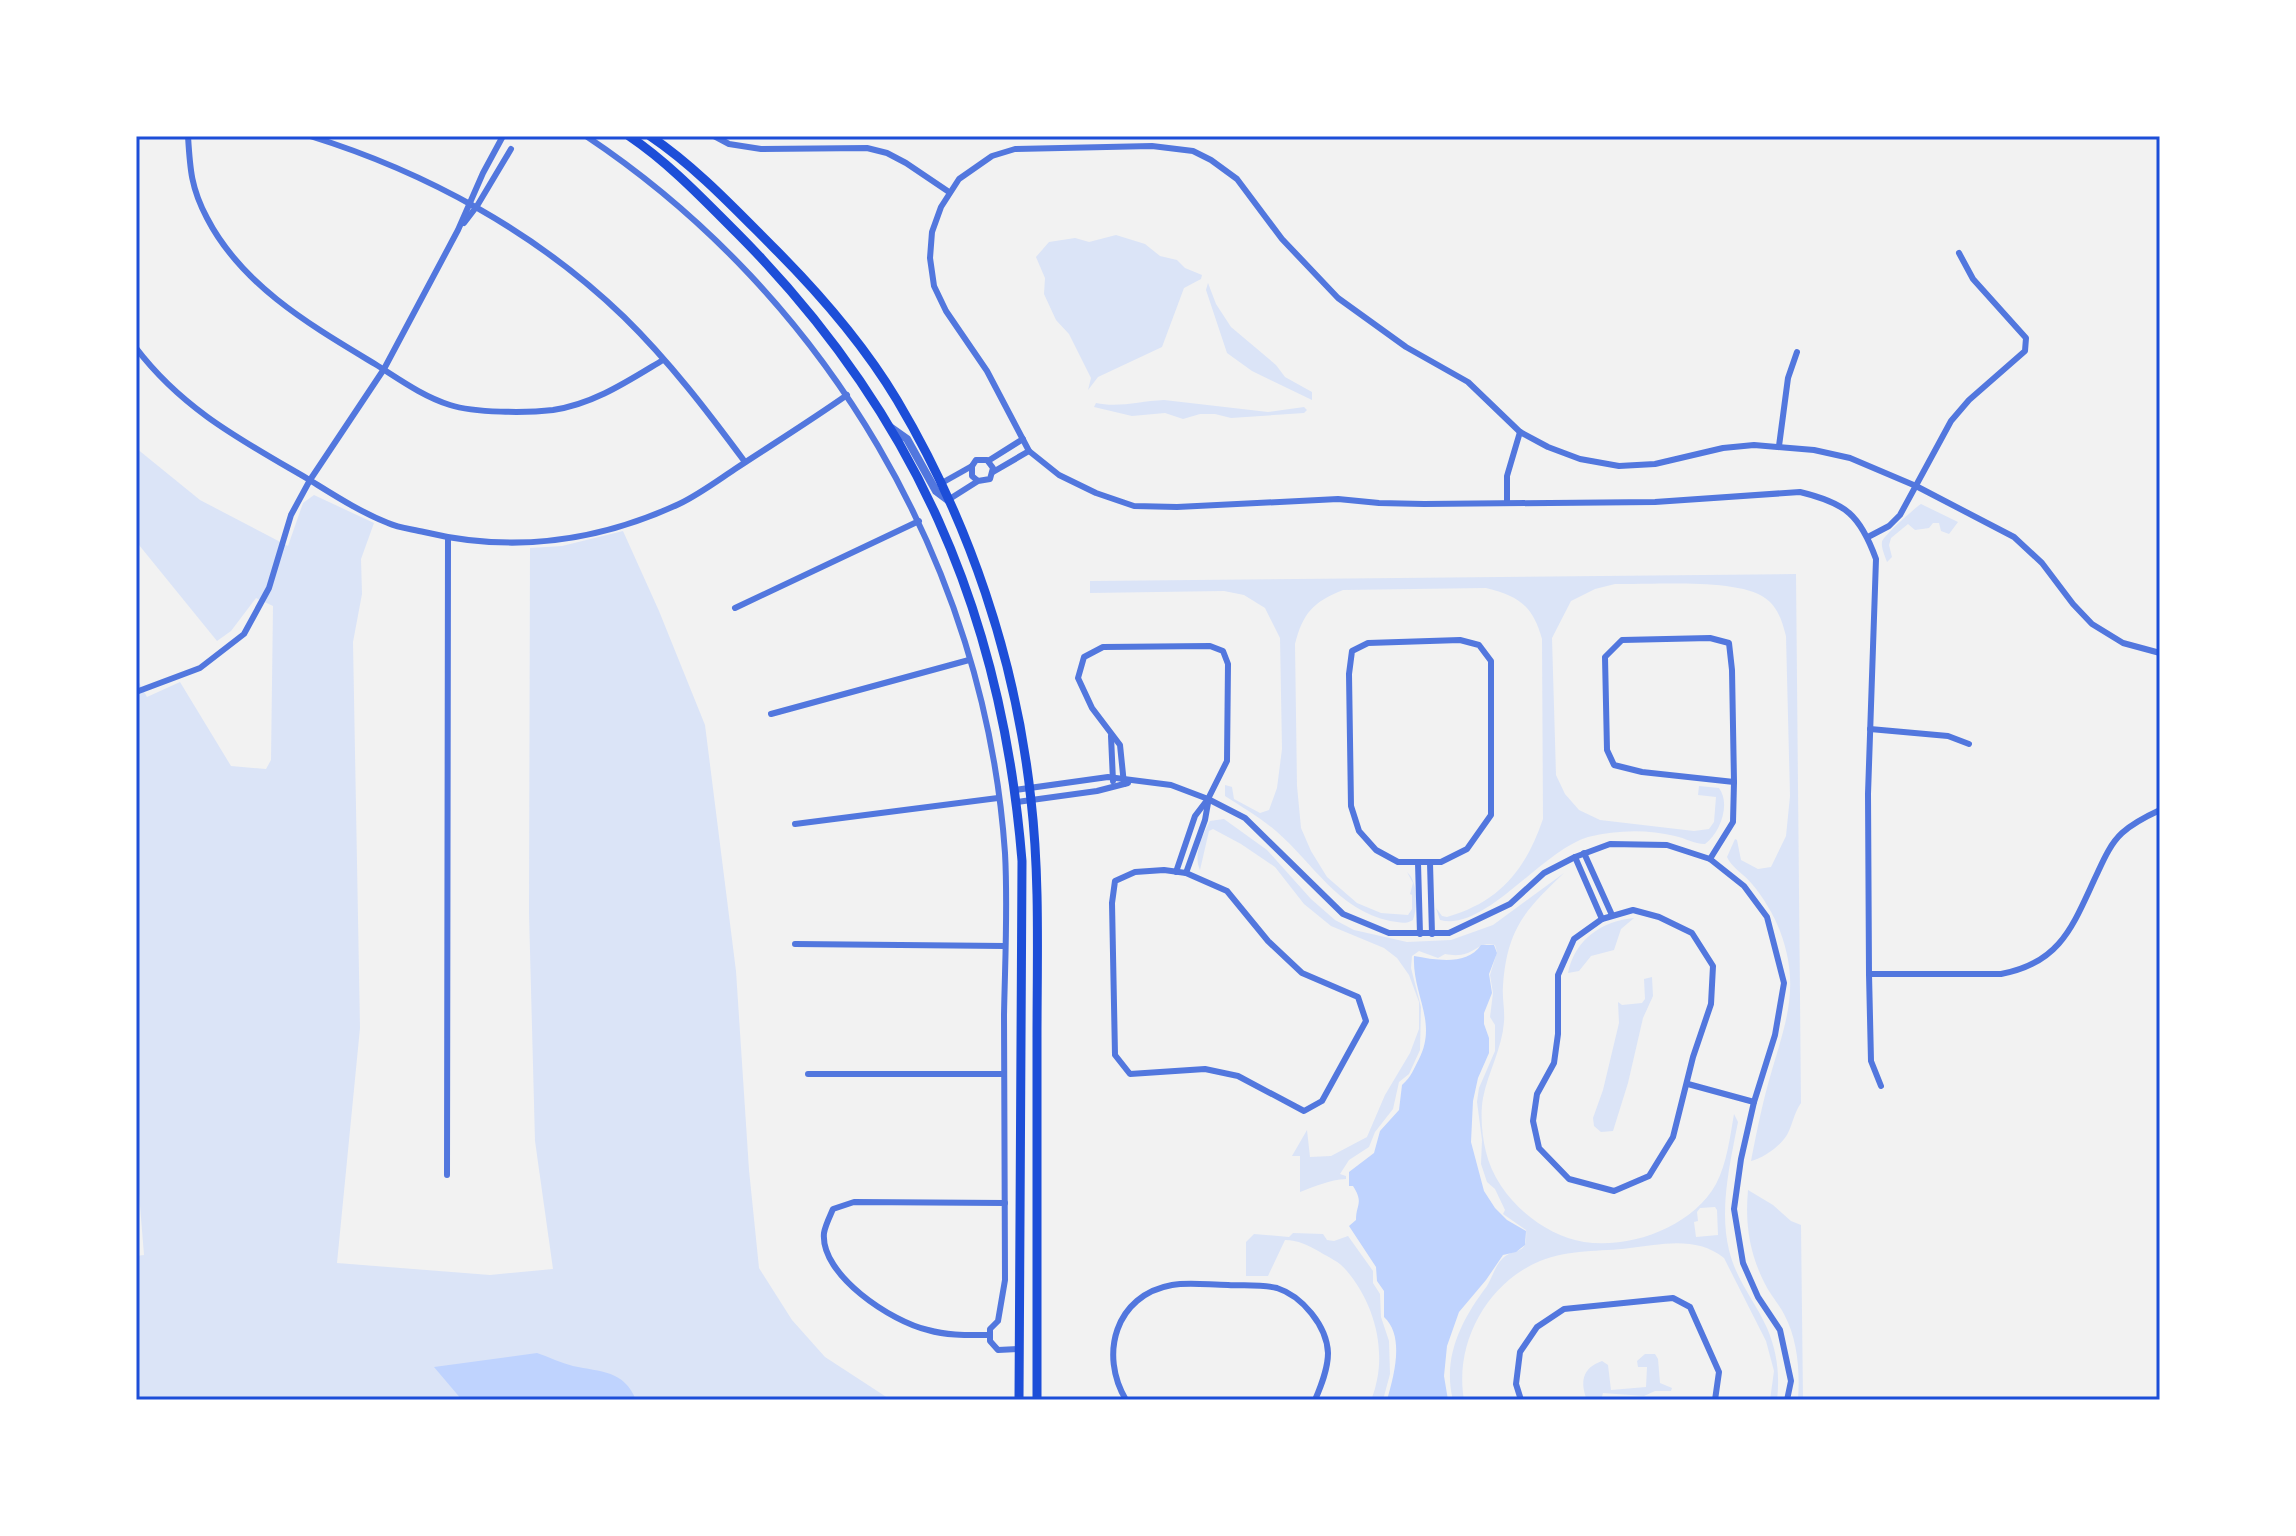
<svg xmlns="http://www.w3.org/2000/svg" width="2296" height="1536" viewBox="0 0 2296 1536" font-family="Montserrat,sans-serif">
<rect width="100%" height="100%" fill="#f2f2f2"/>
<g fill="#dbe4f7" fill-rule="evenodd">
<path d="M1116 235 1145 244 1160 256 1177 260 1185 268 1202 275 1201 279 1184 288 1162 347 1098 377 1088 390 1091 378 1069 334 1056 320 1044 294 1045 278 1036 257 1049 242 1075 238 1089 242Z"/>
<path d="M1208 283 1216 304 1231 327 1276 365 1285 377 1312 392V400L1252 371 1227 353 1206 290Z"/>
<path d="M1164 400 1268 412 1304 407 1307 410 1304 413 1231 418 1215 414H1200L1183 419 1165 413 1132 416 1094 407 1096 403C1118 408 1140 401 1164 400Z"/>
<path d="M136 448 200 500 288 546 303 503 314 495 374 523 361 559 362 594 353 642 360 1028 337 1263 490 1275 553 1269 535 1141 529 913 530 548 562 546 623 531 659 611 705 725 736 971 749 1170 759 1268 792 1320 825 1357 891 1400H136V1256L144 1255 136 1156V677L147 697 180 682 231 766 266 769 271 760 273 606 256 598 231 631 217 641 139 545 136 548Z"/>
<path d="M1921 504 1958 522 1949 534 1941 531 1939 523H1933L1929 528 1915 530 1908 524 1891 538 1889 545 1892 557 1887 562C1885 556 1881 548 1882 542 1882 537 1916 507 1921 504Z"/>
<path d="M1796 574 1801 1103C1794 1113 1793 1123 1788 1133 1782 1145 1764 1158 1751 1161 1757 1130 1763 1100 1772 1070 1787 1019 1800 985 1780 931 1774 915 1763 897 1752 884 1744 874 1732 868 1727 857L1735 839 1737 840 1741 860 1758 869 1771 867 1786 836 1790 796 1786 636C1782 621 1778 607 1765 598 1738 578 1651 585 1615 584L1595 589 1571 601 1552 638 1556 775 1565 794 1579 810 1600 820 1694 831 1709 829 1714 822 1716 797 1698 795 1699 786 1719 788C1731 804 1720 833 1705 844 1694 844 1685 838 1675 836 1647 829 1616 830 1588 837 1541 851 1485 932 1440 920L1436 908 1442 916 1447 917C1500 902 1526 869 1543 819L1542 639C1533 606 1519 596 1486 588L1343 590C1313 602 1303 613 1295 644L1297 786 1301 828 1311 851 1327 877 1357 903 1381 913 1408 915 1412 909V895L1410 894 1413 883 1407 872C1418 882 1418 906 1413 920 1405 925 1399 922 1390 921 1338 910 1313 863 1276 831 1261 818 1242 807 1225 796V785L1232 787 1234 799 1260 813 1269 810 1277 788 1282 749 1280 638 1265 608 1244 595 1224 591 1090 593V581Z"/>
<path d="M1224 819 1267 850 1311 899 1335 920 1354 930 1407 942 1451 940 1493 925 1564 873C1525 910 1507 929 1503 986 1502 998 1505 1010 1504 1022 1502 1049 1488 1072 1483 1098 1480 1115 1482 1136 1486 1152 1496 1195 1540 1235 1584 1242 1631 1249 1692 1227 1716 1184 1727 1163 1730 1137 1734 1114L1738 1122C1730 1163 1719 1209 1729 1250 1736 1280 1755 1301 1767 1328 1777 1351 1780 1375 1777 1400H1770L1774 1371 1766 1341 1724 1258C1697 1236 1662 1244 1630 1248 1600 1252 1569 1249 1540 1261 1487 1283 1454 1343 1464 1400H1453C1442 1357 1462 1319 1487 1286 1492 1278 1495 1266 1502 1259 1516 1246 1528 1257 1526 1230L1503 1214 1505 1210 1495 1189 1487 1182 1481 1164 1482 1140 1477 1102 1479 1088 1495 1051V1025L1490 1017 1493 993 1490 975 1497 952 1495 945C1475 940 1475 960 1445 954L1438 958 1419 951 1412 956 1411 968 1421 1007 1420 1050 1409 1074 1399 1082 1393 1109 1375 1132 1369 1147 1349 1160 1340 1174 1346 1176V1179C1329 1180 1316 1186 1300 1192V1156H1292L1307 1130 1310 1157 1331 1156 1367 1137 1385 1095 1410 1053 1419 1029V1002L1409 975 1397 958 1384 948 1331 926 1304 904 1275 867 1241 844 1213 829 1209 831 1200 870C1193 855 1202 836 1210 821ZM1715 1207 1717 1210 1718 1235 1696 1237 1694 1222 1698 1221 1697 1212 1700 1208Z"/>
<path d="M1634 918 1621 929 1614 950 1591 956 1579 971 1568 973C1575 939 1602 921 1634 918Z"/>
<path d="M1652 977 1653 996 1643 1018 1628 1083 1613 1131 1601 1132 1594 1126 1593 1118 1603 1090 1619 1023 1618 1002 1622 1005 1642 1003 1645 999 1644 979Z"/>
<path d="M1748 1190 1773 1205 1791 1221 1801 1225 1803 1400H1798C1800 1372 1798 1340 1784 1314 1778 1303 1769 1293 1764 1282 1749 1252 1745 1223 1748 1190Z"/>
<path d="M1293 1233 1323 1234 1327 1240 1334 1241 1348 1236 1373 1271V1283L1380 1294 1381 1317 1389 1341 1390 1374 1383 1400H1371C1389 1356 1376 1305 1346 1270 1340 1262 1328 1257 1320 1252 1308 1245 1298 1240 1285 1240L1268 1276H1246V1242L1254 1234 1289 1237Z"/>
<path d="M1645 1354H1655L1658 1359 1660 1383 1672 1388 1671 1391H1655L1644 1396 1603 1393 1601 1400H1587C1580 1382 1582 1368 1602 1361L1608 1365 1611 1390 1646 1387 1647 1367H1638L1637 1361Z"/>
</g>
<g fill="#bfd3fe">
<path d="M1481 945H1494L1497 953 1489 974 1492 993 1484 1013V1024L1489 1038V1053L1478 1078 1473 1101 1471 1142 1484 1191 1495 1208 1507 1220 1526 1231 1525 1245 1516 1252 1503 1255 1486 1280 1459 1312 1447 1346 1444 1376 1448 1400H1387C1394 1376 1405 1336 1384 1317V1291L1377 1281 1376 1267 1349 1226 1356 1220C1356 1204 1364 1203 1353 1186H1349V1172L1374 1153 1380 1131 1399 1110 1402 1085C1412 1076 1413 1070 1419 1059 1438 1022 1412 994 1414 956 1436 960 1467 966 1481 945Z"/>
<path d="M537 1353C549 1357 561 1363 573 1366 601 1372 624 1370 636 1400H462L434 1367Z"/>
</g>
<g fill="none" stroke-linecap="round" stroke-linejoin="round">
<g stroke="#5277de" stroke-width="6">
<path d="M188 136C190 169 191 188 207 218 242 286 312 326 375 364 399 379 422 396 450 405 474 413 527 413 553 410 594 404 628 381 663 360"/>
<path d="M310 136C426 172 536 232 624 317 669 361 708 412 745 462"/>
<path d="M586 136C826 296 985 564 1005 853 1008 907 1005 961 1004 1015 1004 1104 1005 1192 1005 1280L998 1321 990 1329V1341L998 1350 1020 1349"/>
<path d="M714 136 729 144 761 149 867 148 887 153 906 163 949 192"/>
<path d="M464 223 477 206 511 149"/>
<path d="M136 348C183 410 243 441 308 479 334 495 360 512 388 523 399 528 412 529 424 532 511 553 597 542 679 504 698 495 717 481 735 469 773 444 810 421 847 395"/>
<path d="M1779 446 1788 378 1797 352"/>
<path d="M988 461 1023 439"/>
<path d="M993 472 1029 451"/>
<path d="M940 484 972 466"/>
<path d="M948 500 978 481 990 479 993 468 987 460H976L972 466V476L978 481"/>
<path d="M1507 503V476L1520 432"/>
<path d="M1868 537 1889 526 1900 515 1951 421 1969 400 2025 351 2026 338 1973 279 1959 253"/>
<path d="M735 608 919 521"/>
<path d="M1710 638 1729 643 1732 670 1734 782 1642 772 1614 765 1607 750 1605 657 1622 640Z"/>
<path d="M1460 640 1479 645 1491 661V815L1467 849 1441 862H1398L1376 850 1359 831 1351 806 1349 674 1352 651 1368 643Z"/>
<path d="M136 692 200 668 244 634 269 588 291 515 310 480 384 369 458 230 483 173 503 136"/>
<path d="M771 714 969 660"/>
<path d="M1870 729 1948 736 1969 744"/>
<path d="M1111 736 1113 781"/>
<path d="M1124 784 1120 745 1092 708 1078 678 1084 657 1103 647 1210 646 1223 651 1228 664 1227 761 1208 799 1195 816 1176 872"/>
<path d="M1015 790 1108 777 1171 785 1208 799 1245 818 1343 914 1389 933H1449L1510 904 1544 873 1575 857 1610 844 1667 845 1710 859 1744 886 1767 917 1784 983 1775 1035 1754 1102 1741 1159 1734 1209 1743 1263 1758 1297 1780 1330 1791 1381 1787 1400"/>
<path d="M1017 802 1097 791 1128 783"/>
<path d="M795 824 998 798"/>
<path d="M1584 853 1612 915"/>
<path d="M1575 857 1602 919"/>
<path d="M1710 859 1733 822 1734 782"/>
<path d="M1418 863 1420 934"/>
<path d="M1430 863 1432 934"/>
<path d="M1164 870 1186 873 1227 891 1268 941 1302 973 1358 997 1366 1021 1322 1101 1304 1111 1238 1076 1205 1069 1130 1074 1115 1055 1112 903 1115 881 1135 872Z"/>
<path d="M1186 873 1205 820 1208 803"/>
<path d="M1633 910 1659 917 1692 933 1713 966 1711 1004 1693 1057 1673 1137 1649 1176 1614 1191 1569 1179 1539 1148 1533 1121 1537 1094 1554 1063 1558 1034V975L1574 939 1602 919Z"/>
<path d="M795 944 1005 946"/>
<path d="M1869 974H2001C2061 963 2073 925 2096 876 2103 861 2110 844 2122 833 2133 823 2147 816 2160 810"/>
<path d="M808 1074H1004"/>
<path d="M1688 1084 1754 1102"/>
<path d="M1881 1086 1871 1061 1869 974 1868 794 1876 559C1860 515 1846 503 1800 492L1655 502 1424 504 1379 503 1338 499 1177 507 1134 506 1096 493 1059 475 1029 451 987 371 946 311 934 286 930 258 932 232 941 207 959 179 992 156 1015 149 1152 146 1193 151 1211 160 1237 179 1282 239 1338 298 1406 347 1468 382 1520 432 1548 447 1580 459 1619 466 1655 464 1723 448 1754 445 1814 450 1850 458 1916 486 2014 537 2042 563 2073 604 2092 624 2123 643 2160 653"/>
<path d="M447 1175 448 538"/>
<path d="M990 1335C969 1335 949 1336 928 1330 892 1322 820 1275 824 1233 825 1226 830 1216 833 1209L854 1202 1005 1203"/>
<path d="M1126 1400C1099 1355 1115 1295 1172 1285 1189 1282 1210 1285 1228 1285 1243 1286 1262 1284 1277 1288 1302 1296 1327 1326 1328 1353 1328 1369 1321 1386 1315 1400"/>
<path d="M1521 1400 1516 1384 1520 1352 1537 1327 1564 1309 1673 1298 1690 1307 1719 1372 1715 1400"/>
</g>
<path stroke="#5277de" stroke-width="8" d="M890 427 907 439 936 491 948 500"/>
<g stroke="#1d4ed8" stroke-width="9">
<path d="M629 136C669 163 703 199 737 233 914 411 1002 612 1022 861L1019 1400"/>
<path d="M650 136C696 167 735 209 774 248 819 293 864 345 897 400 969 521 1016 660 1031 800 1040 878 1037 959 1037 1037 1037 1158 1037 1279 1037 1400"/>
</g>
</g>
<rect width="2296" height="1536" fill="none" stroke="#ffffff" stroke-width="276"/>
<rect x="138" y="138" width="2020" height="1260" fill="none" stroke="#1d4ed8" stroke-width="3"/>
</svg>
